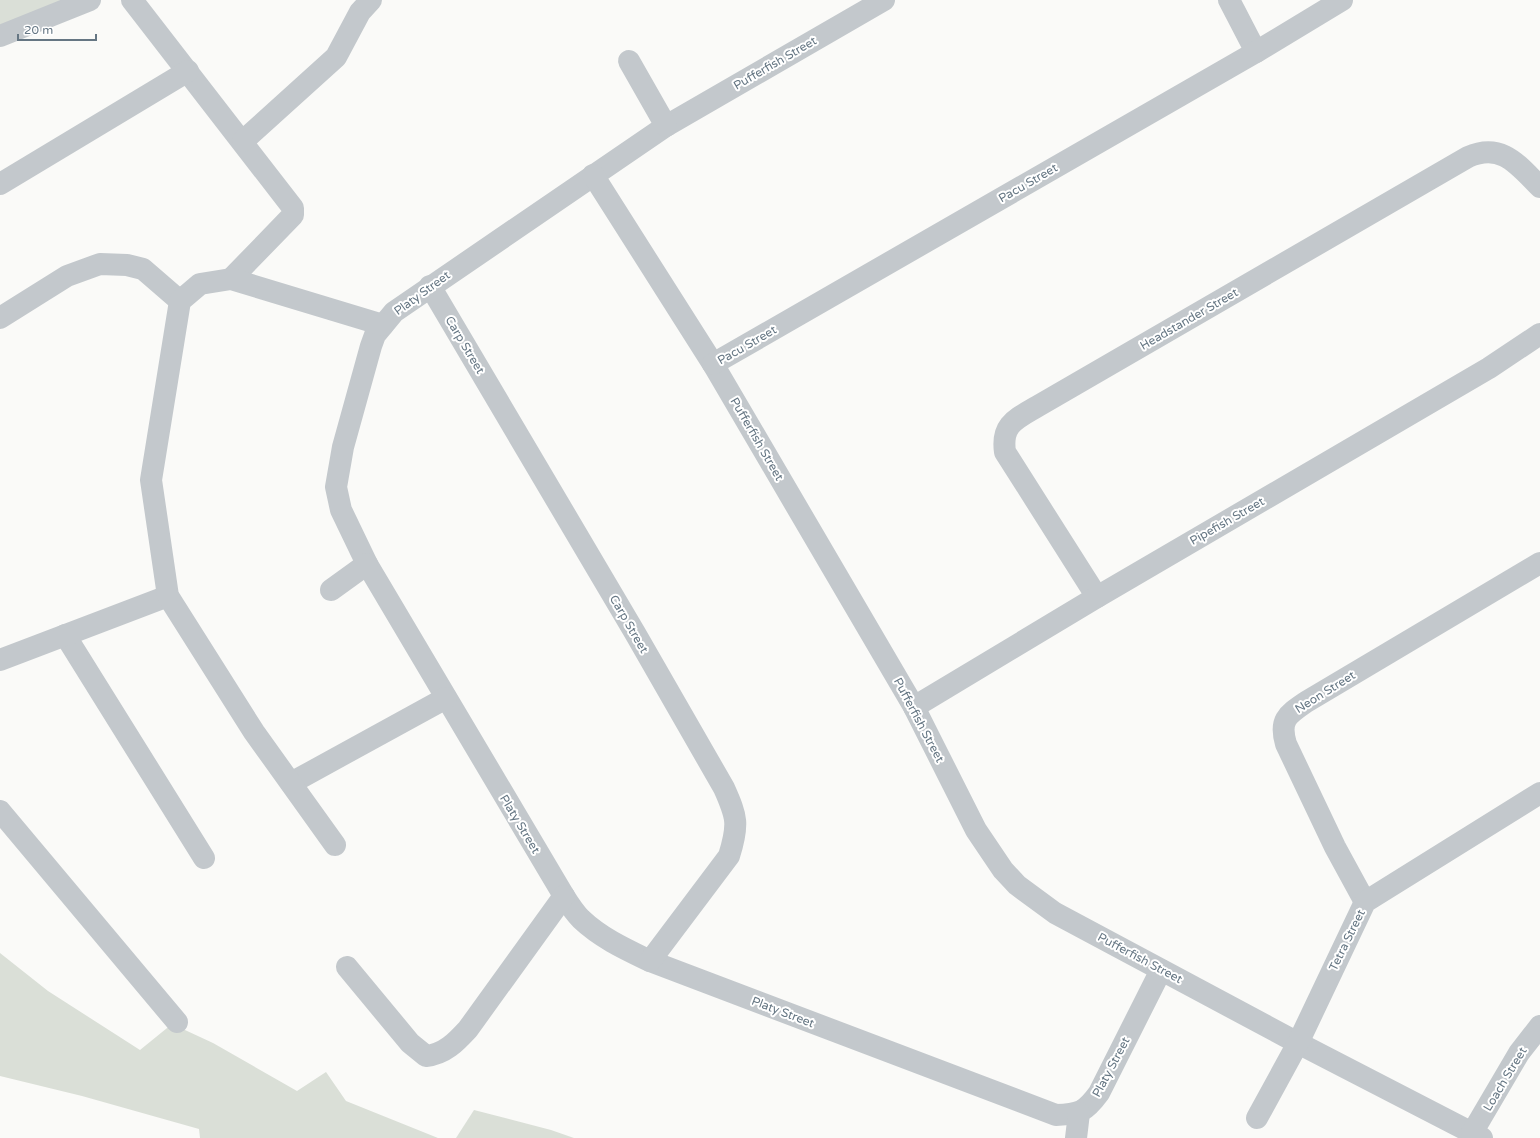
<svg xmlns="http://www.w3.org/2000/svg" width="1540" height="1138" viewBox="0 0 1540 1138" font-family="'Varela Round',sans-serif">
<rect width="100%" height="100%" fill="#fafaf8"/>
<g fill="#dadfd7">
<path d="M0 0H73L0 26Z"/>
<path d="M0 953 48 991 140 1050 172 1024 213 1043 297 1091 326 1072 346 1101 438 1138H200L199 1129 82 1096 0 1076Z"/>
<path d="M474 1110 551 1130 574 1138H456Z"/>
</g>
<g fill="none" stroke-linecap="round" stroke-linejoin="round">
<g stroke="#c3c8cc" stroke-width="22">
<path d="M132 0 293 208V215L231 279"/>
<path d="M884 0 666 126 394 312 375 335 371 346 343 447 336 487 341 510 367 564 564 896C569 904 574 912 581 919 601 938 625 949 650 961L1056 1115C1080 1114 1085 1112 1099 1093L1161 970"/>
<path d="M1229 0 1256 52"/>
<path d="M0 36 90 0"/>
<path d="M629 61 666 126"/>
<path d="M243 141 336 57 360 12 371 0"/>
<path d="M593 175 713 364 914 707 976 830 1003 870 1017 885 1055 913 1298 1043 1482 1138"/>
<path d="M0 184 188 71"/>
<path d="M430 286 635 633 724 788C737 817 739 824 729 856L650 961"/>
<path d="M0 318 67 276 100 264 127 265 143 269 180 301"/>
<path d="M713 364 1256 52 1342 0"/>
<path d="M331 590 367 564"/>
<path d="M1097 597 1005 452C1001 424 1016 419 1038 406L1468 157C1502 142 1518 165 1540 187"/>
<path d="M65 635 204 858"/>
<path d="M0 660 168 596"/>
<path d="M914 707 1097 597 1489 368 1540 334"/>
<path d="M291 783 446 698"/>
<path d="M0 811 177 1022"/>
<path d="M335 845 254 732 168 596 151 480 180 301 200 284 231 279 383 325"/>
<path d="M1365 902 1335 847 1286 744C1279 720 1287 715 1306 702L1540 563"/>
<path d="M347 967 410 1043 426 1056C445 1054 456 1042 468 1029L564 896"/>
<path d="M1257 1118 1298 1043 1365 902 1540 793"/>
<path d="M1472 1133 1519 1053 1540 1026"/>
<path d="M1076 1138 1079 1113"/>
</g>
</g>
<g text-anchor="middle" stroke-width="4" stroke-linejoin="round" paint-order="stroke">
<g font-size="12" fill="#657683" stroke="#fff">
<text transform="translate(775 63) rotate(-30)" y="4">Pufferfish Street</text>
<text transform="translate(1028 183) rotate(-30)" y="4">Pacu Street</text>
<text transform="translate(422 293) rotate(-36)" y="4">Platy Street</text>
<text transform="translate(1189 319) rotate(-30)" y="4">Headstander Street</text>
<text transform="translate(465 345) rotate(59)" y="4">Carp Street</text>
<text transform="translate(747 345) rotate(-30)" y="4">Pacu Street</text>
<text transform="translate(757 439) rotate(60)" y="4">Pufferfish Street</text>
<text transform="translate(1227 521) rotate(-30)" y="4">Pipefish Street</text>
<text transform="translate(629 624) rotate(60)" y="4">Carp Street</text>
<text transform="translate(1325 692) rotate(-32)" y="4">Neon Street</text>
<text transform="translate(919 720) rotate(62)" y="4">Pufferfish Street</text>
<text transform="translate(520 824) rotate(59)" y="4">Platy Street</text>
<text transform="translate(1347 940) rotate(-64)" y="4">Tetra Street</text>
<text transform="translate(1140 958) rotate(28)" y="4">Pufferfish Street</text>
<text transform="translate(783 1012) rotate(21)" y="4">Platy Street</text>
<text transform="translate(1111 1067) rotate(-62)" y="4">Platy Street</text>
<text transform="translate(1505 1079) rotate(-59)" y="4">Loach Street</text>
</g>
</g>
<path d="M18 34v6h78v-6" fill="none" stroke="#657683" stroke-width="2"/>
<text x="24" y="34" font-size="12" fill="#657683" stroke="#ffffff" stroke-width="3" paint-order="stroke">20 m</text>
</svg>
